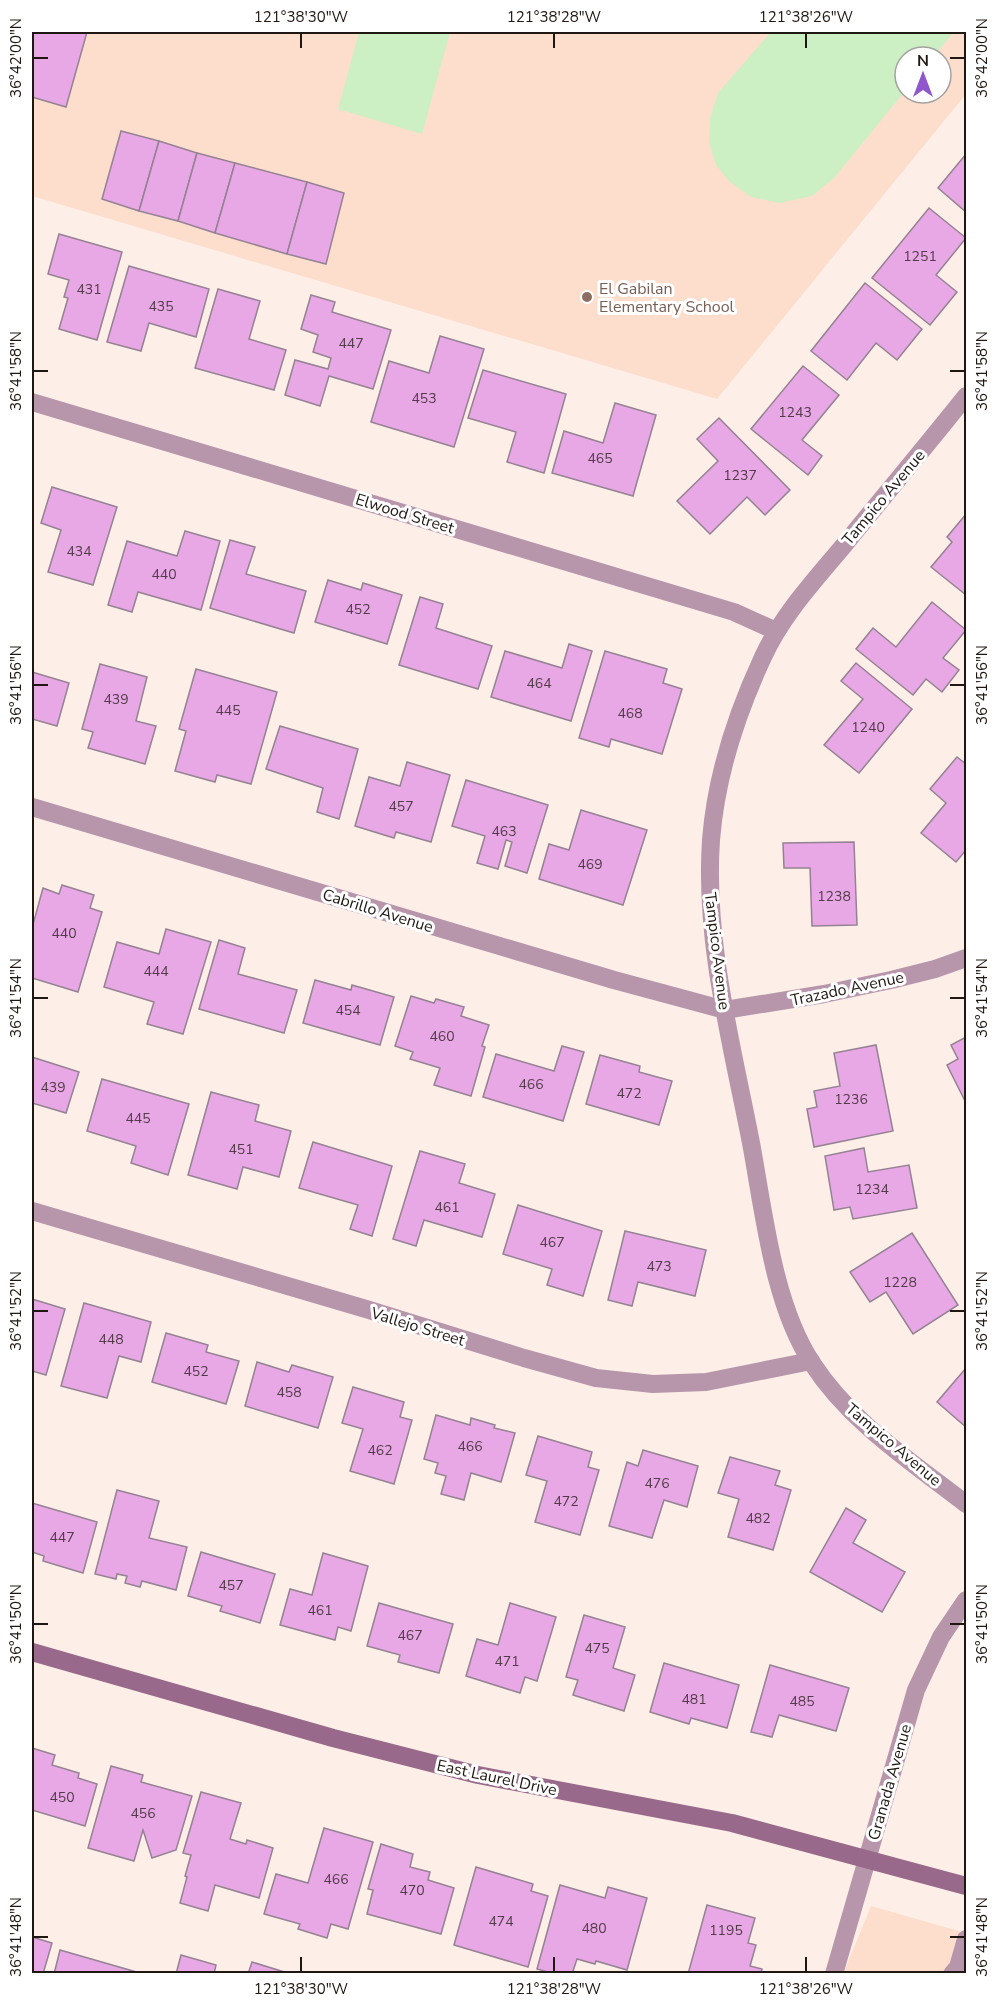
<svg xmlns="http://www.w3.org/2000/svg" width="998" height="2005" viewBox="0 0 998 2005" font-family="'Nunito Sans',sans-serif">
<rect width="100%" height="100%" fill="#fdefe7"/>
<g fill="#fddecd" fill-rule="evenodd">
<path d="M32 32H966V94L717 399 32 196ZM905 57H941V93H905Z"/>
<path d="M871 1906 966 1933V1973L843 1974Z"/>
</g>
<g fill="#ccefc3">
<path d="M359 32H450L422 134 338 109Z"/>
<path d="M771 32H954L933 57H905V91L834 178 812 196 779 203 751 197 730 182 716 165 709 143 710 118 718 93Z"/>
</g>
<g fill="#e8a8e5" stroke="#948293" stroke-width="1.5">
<path d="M32 32H87L66 107 32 97V99Z"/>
<path d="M121 131 159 141 139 211 102 199Z"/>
<path d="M159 141 197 153 178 221 139 211Z"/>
<path d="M197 153 235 163 215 233 178 221Z"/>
<path d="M966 154V212L938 188Z"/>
<path d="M235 163 307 182 287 254 215 233Z"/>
<path d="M307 182 344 193 326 264 287 254Z"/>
<path d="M929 208 966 238 936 275 957 292 930 325 872 278Z"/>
<path d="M59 234 122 252 97 340 59 329 68 298 64 297 69 280 48 274Z"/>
<path d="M129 266 209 289 196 337 149 323 141 351 107 342Z"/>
<path d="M865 283 922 329 897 360 876 343 847 380 811 351Z"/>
<path d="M218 289 260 301 249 339 286 350 274 390 195 368Z"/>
<path d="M311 295 335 302 332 312 391 330 373 389 329 376 320 406 285 395 295 360 328 369 331 358 313 352 318 335 301 329Z"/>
<path d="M440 336 484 349 454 447 371 422 389 361 429 373Z"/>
<path d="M803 366 839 395 802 440 822 456 808 475 751 429Z"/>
<path d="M483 370 566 394 544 473 507 462 516 432 468 418Z"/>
<path d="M615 403 656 415 633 496 552 473 564 431 603 443Z"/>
<path d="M719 418 790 490 765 515 747 497 710 534 677 501 718 461 697 439Z"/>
<path d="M52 487 117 507 93 585 48 572 61 530 41 523Z"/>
<path d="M966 514V595L931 567 952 542 947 537Z"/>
<path d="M185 531 220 541 201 610 138 592 132 612 108 605 127 541 177 556Z"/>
<path d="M230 540 255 547 246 574 306 591 294 633 210 608Z"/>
<path d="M328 580 361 590 363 583 402 595 387 644 315 622Z"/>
<path d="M420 597 443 604 436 628 492 646 478 689 399 665Z"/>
<path d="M932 602 966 630 943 658 959 670 942 692 926 679 913 695 856 649 873 628 896 647Z"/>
<path d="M569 644 592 651 571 721 491 697 505 651 562 668Z"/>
<path d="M605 651 667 669 663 683 682 689 662 754 611 739 609 747 579 738Z"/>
<path d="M856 663 912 709 859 773 824 745 863 699 841 681Z"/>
<path d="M100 664 147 677 136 721 156 726 145 764 88 748 93 732 82 729Z"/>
<path d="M196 669 277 692 251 784 217 775 215 782 175 771 186 731 179 729Z"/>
<path d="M32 672 69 683 57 726 32 719Z"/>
<path d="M280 726 358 749 339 819 317 812 323 788 266 769Z"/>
<path d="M957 757 966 764V850L956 862 921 833 946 803 930 789Z"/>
<path d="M407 762 450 775 431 842 396 832 394 838 355 826 369 777 400 786Z"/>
<path d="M466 780 548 805 527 873 505 866 512 842 506 840 498 869 477 863 485 836 452 826Z"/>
<path d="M581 810 647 830 623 905 539 879 549 844 569 850Z"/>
<path d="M854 842 857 925 812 926 810 868H784L783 843Z"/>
<path d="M62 885 94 895 90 908 102 912 78 992 32 978V928L43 888 59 894Z"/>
<path d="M166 929 211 942 183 1034 147 1024 154 1002 104 987 117 942 159 954Z"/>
<path d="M219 940 245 948 238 974 297 990 284 1033 199 1009Z"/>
<path d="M315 980 351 990 352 985 394 997 380 1045 303 1023Z"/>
<path d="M411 996 434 1003 436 999 464 1007 461 1016 489 1025 482 1046 485 1047 471 1096 434 1085 440 1068 410 1059 413 1052 395 1046Z"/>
<path d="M966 1037V1103L947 1065 958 1059 951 1045Z"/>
<path d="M876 1045 893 1131 814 1147 807 1109 817 1107 814 1091 840 1086 834 1053Z"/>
<path d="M562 1046 584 1052 563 1121 483 1097 496 1054 554 1071Z"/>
<path d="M600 1055 640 1066 639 1072 672 1081 659 1125 586 1104Z"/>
<path d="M32 1057 79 1072 66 1113 32 1103Z"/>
<path d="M102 1079 189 1104 168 1175 131 1163 136 1146 87 1131Z"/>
<path d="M211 1092 259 1105 255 1121 291 1131 279 1177 243 1167 237 1189 188 1175Z"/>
<path d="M313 1142 392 1166 372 1236 350 1229 358 1205 299 1188Z"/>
<path d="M864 1148 868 1172 909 1165 917 1208 853 1219 850 1207 834 1210 825 1156Z"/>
<path d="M420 1151 465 1164 459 1183 495 1194 482 1237 424 1220 416 1246 393 1239Z"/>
<path d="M518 1205 602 1231 583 1296 547 1285 552 1269 503 1254Z"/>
<path d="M625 1231 706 1250 695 1296 638 1282 632 1306 608 1300Z"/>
<path d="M912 1233 958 1305 913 1334 886 1292 870 1302 850 1272Z"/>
<path d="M32 1299 65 1309 46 1375 32 1371Z"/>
<path d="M84 1303 151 1322 141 1362 119 1356 107 1398 61 1386Z"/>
<path d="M166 1333 208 1345 206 1352 239 1361 226 1404 152 1382Z"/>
<path d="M257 1362 289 1372 292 1365 333 1377 318 1428 245 1406Z"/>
<path d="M966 1368V1427L937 1402Z"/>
<path d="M353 1387 404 1402 400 1417 412 1420 394 1484 350 1471 363 1429 342 1423Z"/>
<path d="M436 1415 470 1425 471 1418 495 1425 494 1428 515 1433 501 1482 471 1473 464 1500 441 1494 446 1476 435 1473 438 1463 424 1459Z"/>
<path d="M538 1436 592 1452 588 1467 599 1470 580 1535 535 1522 547 1481 526 1475Z"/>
<path d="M643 1450 698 1466 687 1507 664 1500 652 1538 609 1526 627 1462 638 1466Z"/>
<path d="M730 1457 780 1471 775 1485 791 1490 773 1550 728 1537 739 1499 718 1493Z"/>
<path d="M117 1490 159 1501 149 1538 187 1547 176 1590 142 1581 140 1587 125 1583 127 1576 117 1574 116 1579 95 1574Z"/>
<path d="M32 1503 97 1522 83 1573 43 1561 44 1556 32 1552Z"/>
<path d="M846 1508 866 1520 853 1543 905 1572 882 1612 810 1572Z"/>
<path d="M201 1552 275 1574 260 1623 220 1611 222 1606 188 1596Z"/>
<path d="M323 1553 368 1566 351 1631 338 1627 335 1640 280 1625 290 1589 312 1595Z"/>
<path d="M379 1603 453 1624 439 1673 398 1662 400 1655 367 1646Z"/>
<path d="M510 1603 556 1617 537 1681 525 1677 520 1693 466 1676 477 1639 498 1645Z"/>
<path d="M584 1615 625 1627 613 1668 635 1675 624 1711 573 1695 578 1680 566 1677Z"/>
<path d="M664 1663 739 1685 727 1728 691 1718 689 1724 650 1712Z"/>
<path d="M770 1665 849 1688 836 1731 779 1715 772 1737 751 1732Z"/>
<path d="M32 1748 55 1755 52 1765 79 1773 78 1778 97 1784 85 1826 32 1810Z"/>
<path d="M111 1766 143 1775 141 1782 192 1796 176 1850 152 1858 143 1830 134 1861 88 1848Z"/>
<path d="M201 1792 241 1803 230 1839 246 1844 247 1840 273 1848 259 1898 215 1885 208 1911 180 1903 187 1877 185 1876 191 1855 183 1853Z"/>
<path d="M324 1828 373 1842 348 1929 331 1924 327 1938 298 1929 300 1924 264 1914 276 1874 308 1883Z"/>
<path d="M381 1844 413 1854 410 1867 430 1872 428 1880 454 1888 441 1934 367 1914 373 1890 368 1889Z"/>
<path d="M476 1867 533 1884 531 1891 548 1896 528 1967 454 1945Z"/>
<path d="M560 1885 605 1898 608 1887 647 1898 627 1970 596 1961 595 1964 577 1959 572 1974H555L537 1969Z"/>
<path d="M707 1905 755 1918 748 1943 756 1945 750 1966 762 1969 761 1974H688Z"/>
<path d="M32 1937 52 1943 43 1974H32Z"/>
<path d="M60 1950 140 1973 54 1974Z"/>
<path d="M181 1955 216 1965 214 1974H176Z"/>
<path d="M252 1962 291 1974H248Z"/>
</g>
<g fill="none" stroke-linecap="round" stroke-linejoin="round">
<path stroke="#b796ac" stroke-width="18" d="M952 1974 958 1967 966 1939"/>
<g stroke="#b796ac" stroke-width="18">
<path d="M966 396C926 446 885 495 845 544 815 580 782 615 763 657 736 715 716 776 711 840 704 942 732 1044 751 1143 764 1212 773 1304 812 1363 850 1422 912 1462 966 1504"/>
<path d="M32 402 734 612 776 631"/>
<path d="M32 807 614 980 725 1010 824 994 891 980 935 969 966 958"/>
<path d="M32 1211 366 1309 524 1358 596 1378 653 1384 706 1382 811 1361"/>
<path d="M834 1974 916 1690 941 1637 966 1600"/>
</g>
<path stroke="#98698a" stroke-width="18" d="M32 1652 333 1738 478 1775 732 1823 966 1886"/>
</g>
<path fill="none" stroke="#1f1712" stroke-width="2" d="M301 33V48M554 33V48M806 33V48M33 58H48M950 58H965M33 371H48M950 371H965M33 685H48M950 685H965M33 998H48M950 998H965M33 1311H48M950 1311H965M33 1624H48M950 1624H965M33 1937H48M950 1937H965M301 1957V1972M554 1957V1972M806 1957V1972"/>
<circle fill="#8d6e63" stroke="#fff" stroke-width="2" cx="587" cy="297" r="6"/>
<g text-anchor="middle" stroke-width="6" stroke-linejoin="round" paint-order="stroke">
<g font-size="14" fill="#513b47">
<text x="920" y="261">1251</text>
<text x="89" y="294">431</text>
<text x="161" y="311">435</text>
<text x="351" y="348">447</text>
<text x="424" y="403">453</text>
<text x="795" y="417">1243</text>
<text x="600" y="463">465</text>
<text x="740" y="480">1237</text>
<text x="79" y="556">434</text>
<text x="164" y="579">440</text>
<text x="358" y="614">452</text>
<text x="539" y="688">464</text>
<text x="116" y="704">439</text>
<text x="228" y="715">445</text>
<text x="630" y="718">468</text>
<text x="868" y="732">1240</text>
<text x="401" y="811">457</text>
<text x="504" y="836">463</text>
<text x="590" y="869">469</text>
<text x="834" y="901">1238</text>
<text x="64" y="938">440</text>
<text x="156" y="976">444</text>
<text x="348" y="1015">454</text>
<text x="442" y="1041">460</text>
<text x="531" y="1089">466</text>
<text x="53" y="1092">439</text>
<text x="629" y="1098">472</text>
<text x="851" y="1104">1236</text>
<text x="138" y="1123">445</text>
<text x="241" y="1154">451</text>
<text x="872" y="1194">1234</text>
<text x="447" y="1212">461</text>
<text x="552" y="1247">467</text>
<text x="659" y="1271">473</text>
<text x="900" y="1287">1228</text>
<text x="111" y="1344">448</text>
<text x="196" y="1376">452</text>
<text x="289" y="1397">458</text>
<text x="470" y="1451">466</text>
<text x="380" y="1455">462</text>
<text x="657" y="1488">476</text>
<text x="566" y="1506">472</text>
<text x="758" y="1523">482</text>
<text x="62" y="1542">447</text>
<text x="231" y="1590">457</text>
<text x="320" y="1615">461</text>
<text x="410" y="1640">467</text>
<text x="597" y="1653">475</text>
<text x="507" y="1666">471</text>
<text x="694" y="1704">481</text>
<text x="802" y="1706">485</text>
<text x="62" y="1802">450</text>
<text x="143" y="1818">456</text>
<text x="336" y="1884">466</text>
<text x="412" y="1895">470</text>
<text x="501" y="1926">474</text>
<text x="594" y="1933">480</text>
<text x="726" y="1935">1195</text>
</g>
<g font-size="16" fill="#785e54" stroke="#fff" text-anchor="start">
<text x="599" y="294">El Gabilan<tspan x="599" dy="18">Elementary School</tspan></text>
</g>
<g font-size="16" fill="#1f1712" stroke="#fff">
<text transform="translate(883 497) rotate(-50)" y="6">Tampico Avenue</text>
<text transform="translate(405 513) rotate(17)" y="6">Elwood Street</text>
<text transform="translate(378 910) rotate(17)" y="6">Cabrillo Avenue</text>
<text transform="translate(718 951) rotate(83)" y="6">Tampico Avenue</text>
<text transform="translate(847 988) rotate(-12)" y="6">Trazado Avenue</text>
<text transform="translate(418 1326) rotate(17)" y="6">Vallejo Street</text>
<text transform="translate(894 1444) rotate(40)" y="6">Tampico Avenue</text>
<text transform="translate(497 1777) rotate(12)" y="6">East Laurel Drive</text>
<text transform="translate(889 1782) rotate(-74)" y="6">Granada Avenue</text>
</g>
</g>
<rect width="998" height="2005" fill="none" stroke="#ffffff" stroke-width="66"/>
<g transform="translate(923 75)"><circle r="28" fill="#ffffff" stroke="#a5a2a0" stroke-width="1.5"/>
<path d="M0-4.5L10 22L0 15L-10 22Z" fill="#9056cd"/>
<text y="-9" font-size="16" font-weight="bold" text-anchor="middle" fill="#1f1712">N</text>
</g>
<rect x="33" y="33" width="932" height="1939" fill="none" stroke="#1f1712" stroke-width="2"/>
<g font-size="15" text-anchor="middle" fill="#1f1712">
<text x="301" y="22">121°38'30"W</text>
<text x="554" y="22">121°38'28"W</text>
<text x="806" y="22">121°38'26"W</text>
<text transform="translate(16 58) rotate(-90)" y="5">36°42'00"N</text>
<text transform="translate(982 58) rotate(-90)" y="5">36°42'00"N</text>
<text transform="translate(16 371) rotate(-90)" y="5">36°41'58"N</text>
<text transform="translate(982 371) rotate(-90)" y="5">36°41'58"N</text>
<text transform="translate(16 685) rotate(-90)" y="5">36°41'56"N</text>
<text transform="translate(982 685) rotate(-90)" y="5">36°41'56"N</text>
<text transform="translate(16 998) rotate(-90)" y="5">36°41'54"N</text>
<text transform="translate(982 998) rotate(-90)" y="5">36°41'54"N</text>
<text transform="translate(16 1311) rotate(-90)" y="5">36°41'52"N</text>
<text transform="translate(982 1311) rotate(-90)" y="5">36°41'52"N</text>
<text transform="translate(16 1624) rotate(-90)" y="5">36°41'50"N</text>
<text transform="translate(982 1624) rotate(-90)" y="5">36°41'50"N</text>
<text transform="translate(16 1937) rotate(-90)" y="5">36°41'48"N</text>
<text transform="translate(982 1937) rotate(-90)" y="5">36°41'48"N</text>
<text x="301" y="1994">121°38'30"W</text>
<text x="554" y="1994">121°38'28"W</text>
<text x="806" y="1994">121°38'26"W</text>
</g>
</svg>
